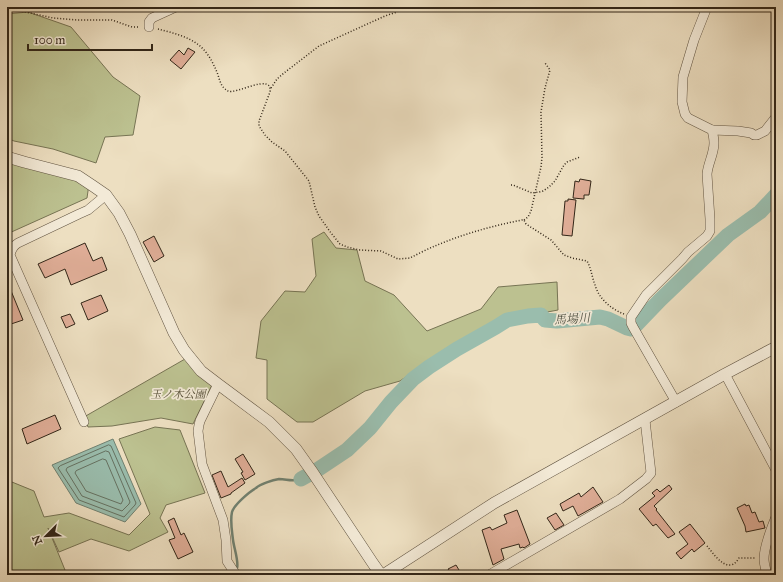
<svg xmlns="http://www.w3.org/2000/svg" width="783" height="582" viewBox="0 0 783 582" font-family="'IM FELL Great Primer','Noto Serif JP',serif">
<rect width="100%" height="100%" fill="#eddfc1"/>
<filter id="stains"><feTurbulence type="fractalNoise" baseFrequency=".005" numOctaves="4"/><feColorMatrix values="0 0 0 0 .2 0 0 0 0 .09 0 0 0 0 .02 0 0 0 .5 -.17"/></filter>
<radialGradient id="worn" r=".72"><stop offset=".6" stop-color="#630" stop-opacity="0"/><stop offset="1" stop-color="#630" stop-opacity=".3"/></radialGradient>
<g fill="#bcc190" stroke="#777454">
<path d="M28 12 71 27 113 77 140 96 133 135 105 137 96 163 53 149 14 141 7 138V14Z"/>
<path d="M7 162 89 184 87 198 7 234V213L8 212 7 210Z"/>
<path d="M324 232 336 248 357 250 365 281 394 295 427 331 481 309 498 287 557 282 558 310 499 321 441 352 400 381 365 391 313 422H297L267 399V360L256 358 261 321 285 291 305 292 316 276 312 239Z"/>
<path d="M185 359 212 385 193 424 161 418 112 426 88 427 84 417Z"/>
<path d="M155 427 180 430 205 493 166 505 160 518 168 532 129 551 91 539 59 552 48 528 67 575H7V480L34 491 44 517 69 513 129 535 150 514 119 439Z"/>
</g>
<path fill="#9abdad" stroke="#708171" d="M113 439 141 504 125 522 76 503 52 465Z"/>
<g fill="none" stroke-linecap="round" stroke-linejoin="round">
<g stroke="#667262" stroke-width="1">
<path d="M109 445 111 446 136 503 135 505 124 517 79 500 58 468 60 466Z"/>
<path d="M106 451 109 452 130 502 129 504 122 511 82 496 66 470 67 468Z"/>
<path d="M103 459 106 460 123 500 121 504 86 491 75 473 76 471Z"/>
</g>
<g stroke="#708171" stroke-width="2.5">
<path d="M237 568C239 562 234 548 233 540 232 531 230 521 232 512 234 505 249 492 256 488 260 484 273 480 279 479 287 479 292 482 301 479"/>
<path d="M207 575 230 571"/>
</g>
<path stroke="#9abdad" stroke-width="15" d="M301 479 317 470 347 450 370 428 391 402 413 379 429 367 457 349 496 327 507 320 528 316 541 315 545 320 557 321 600 317 608 319 627 328 631 329 636 325 660 300 728 235 760 212 776 195"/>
</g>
<g fill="#e0ae98" stroke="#322618">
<path d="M188 48 195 52 181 69 170 60 179 50 184 55Z"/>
<path d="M580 179 591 181 589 195H584V199L573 198 575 181 579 182Z"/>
<path d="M568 199 576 200 572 236 562 235 565 201H568Z"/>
<path d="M154 236 164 256 154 262 143 242Z"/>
<path d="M85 243 93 261 102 257 107 270 71 285 65 269 45 278 38 264Z"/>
<path d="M7 281 23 320 11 324 7 315Z"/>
<path d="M101 295 108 311 88 320 81 303Z"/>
<path d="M70 314 75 324 66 328 61 317Z"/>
<path d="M55 415 61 429 27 444 22 429Z"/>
<path d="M243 454 255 474 245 480 241 473 243 472 235 459Z"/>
<path d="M221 471 228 487 242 478 245 483 231 493V494L221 498 212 475Z"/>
<path d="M669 485 672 489 654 506 657 509 656 510 675 534 668 538 656 524 653 526 639 509 655 496 652 493 657 489 660 492Z"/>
<path d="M593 487 603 502 578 516 573 506 563 511 560 504 579 493 581 497Z"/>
<path d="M745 504 746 506 749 505 752 513 755 512 759 522 763 521 765 528 746 532 745 526 737 508Z"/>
<path d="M517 510 530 544 524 548 523 547 520 548 519 544 501 549 504 559 493 565 482 530 490 527 492 530 507 523 504 515Z"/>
<path d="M556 513 564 525 555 530 547 518Z"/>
<path d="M174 518 181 535 184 533 193 552 178 559 169 540 175 538 168 521Z"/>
<path d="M690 524 705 543 694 552 692 549 681 559 676 553 688 544 679 532Z"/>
<path d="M456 565 462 575H452L448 569Z"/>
</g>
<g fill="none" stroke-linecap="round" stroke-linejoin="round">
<defs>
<g id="minor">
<path d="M149 27V22L152 18 176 7"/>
<path d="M712 130 738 131 751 133 754 135H757L765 131 776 117"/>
<path d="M725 374 776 470"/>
<path d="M218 384 200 421 199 425 198 431 202 464 223 520 226 540 227 561 236 575"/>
<path d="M676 402 633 327 631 323V317L646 295 682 259 688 252 707 236 710 231V219L707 174C708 163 714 154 714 143 714 139 713 134 712 130L688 118 685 114 682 102 683 77 694 40 707 7"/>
<path d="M84 422 10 255C11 250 13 246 18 243L79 214 88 210 106 195"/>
<path d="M489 575 620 499 646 479 651 473 645 420"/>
<path d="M767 575C766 570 764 564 764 559 764 546 771 529 776 517"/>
</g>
<g id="tertiary">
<path d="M7 157 24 162 78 176 93 186 106 195 119 213 130 234 174 333 184 350 201 371 218 384 269 422 296 449 313 473 372 562 381 575"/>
<path d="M383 575 494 503 725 374 776 347"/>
</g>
</defs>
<use href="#minor" stroke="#615442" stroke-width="10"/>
<use href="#tertiary" stroke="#615442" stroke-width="12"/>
<g stroke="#322618" stroke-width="1.5" stroke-dasharray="1 2" stroke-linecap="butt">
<path d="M7 11H21L53 18 77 20H112L132 27H140"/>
<path d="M158 29C173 33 192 37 203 49 209 55 213 63 216 70 220 78 219 86 228 91 236 95 273 72 270 92L259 121V126L265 135 272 142 285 151 309 181 315 207 319 216 331 233 340 244 347 247 360 250 381 251 398 259 410 258C418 254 427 249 435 246 463 234 492 226 522 220H524L526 224 551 240 564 255 572 258 587 261C591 268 592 277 595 285 599 299 611 309 624 314"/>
<path d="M271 88 277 79 284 73 319 46 385 16 397 12 404 7"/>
<path d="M511 185H513L532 193 539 192 543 191 549 187 555 181 564 165 567 162 580 157"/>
<path d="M524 220 528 217 531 211 541 167 542 157 541 112 545 88 550 70 545 63"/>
<path d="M707 546C713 553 721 566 731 565 735 564 737 561 739 558H755"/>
</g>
<use href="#minor" stroke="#f3ead7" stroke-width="9"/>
<use href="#tertiary" stroke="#f3ead7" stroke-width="11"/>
</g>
<g text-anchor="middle" stroke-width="3.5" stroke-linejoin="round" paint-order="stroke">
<g font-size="11" font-style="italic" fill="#544d36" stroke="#f3ead7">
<text x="178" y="398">玉ノ木公園</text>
</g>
<g font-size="12" font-style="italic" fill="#515345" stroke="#f3ead7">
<text transform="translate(572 319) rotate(-4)" y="4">馬場川</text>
</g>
</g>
<rect width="783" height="582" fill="none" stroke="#eddfc1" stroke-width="24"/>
<rect x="8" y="8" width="767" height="566" fill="none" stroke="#322618" stroke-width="2"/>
<rect x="12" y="12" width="759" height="558" fill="none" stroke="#322618"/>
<g transform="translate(46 536) rotate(246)" stroke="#f3ead7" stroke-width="3" paint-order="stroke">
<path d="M0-3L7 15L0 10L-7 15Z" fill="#322618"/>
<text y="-6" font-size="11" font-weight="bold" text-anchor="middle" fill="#322618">N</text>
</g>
<path d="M28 44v6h124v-6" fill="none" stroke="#322618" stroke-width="2"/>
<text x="34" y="44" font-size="12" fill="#322618" stroke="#f3ead7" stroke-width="3" paint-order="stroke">100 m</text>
<rect width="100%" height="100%" filter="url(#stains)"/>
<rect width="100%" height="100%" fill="url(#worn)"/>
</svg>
